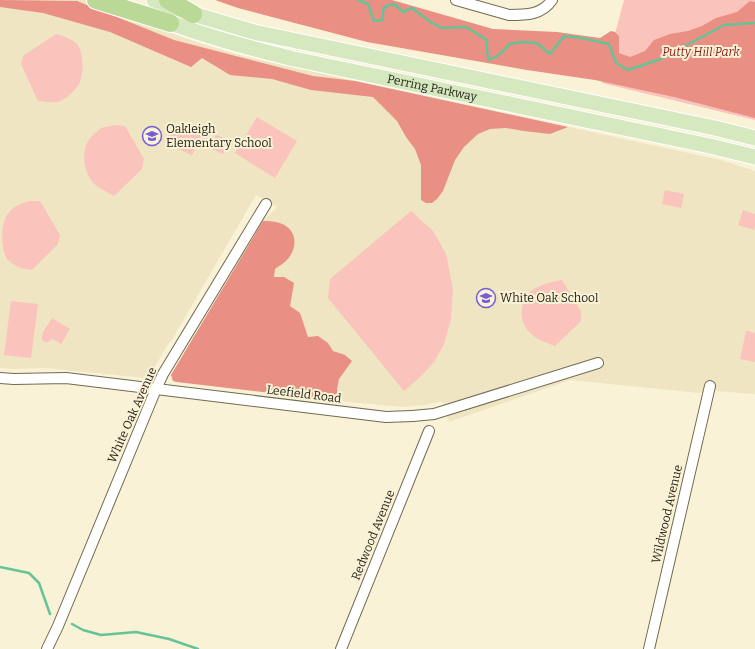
<svg xmlns="http://www.w3.org/2000/svg" width="755" height="649" viewBox="0 0 755 649" font-family="Bitter,serif">
<rect width="100%" height="100%" fill="#f9f2d6"/>
<path fill="#efe5c2" d="M0 0H87L100 5 145 24 202 44 246 57 721 160 755 171V394L716 391 699 393 570 380 449 422 442 401 425 405 403 407 339 401 177 382 173 381 171 375 263 221 277 207 256 195 173 338 168 344 149 377 145 378 45 368 14 369 0 368Z"/>
<g fill="#fac3bb">
<path d="M624 0H755V120L602 83Z"/>
<path d="M56 34C63 36 70 38 76 43 84 51 84 71 80 82 76 90 66 100 57 102 51 103 44 101 38 101L21 64 23 56Z"/>
<path d="M257 117 297 141 275 178 235 153Z"/>
<path d="M175 124 201 135 192 155 166 144Z"/>
<path d="M114 125 125 126 144 159 142 169 114 196C106 191 96 188 91 180 82 166 81 145 94 134 96 132 99 130 101 128 105 127 110 126 114 125Z"/>
<path d="M216 135 229 140 223 154 210 148Z"/>
<path d="M665 190 684 194 681 208 662 204Z"/>
<path d="M30 201H40L60 235 58 244 32 270C22 269 13 266 7 259 0 247 0 220 11 210 16 205 23 203 30 201Z"/>
<path d="M743 210 755 214V226L754 230 738 225Z"/>
<path d="M411 211 433 231 446 254 453 289 451 319 444 344 434 362 418 379 404 391 328 298 330 279Z"/>
<path d="M562 280 581 311V321L555 346C537 340 519 331 522 308 523 303 525 298 528 294 536 285 551 282 562 280Z"/>
<path d="M11 301 38 304 31 358 4 355Z"/>
<path d="M52 318 70 329 61 344 53 339 48 342H45L42 340C41 332 48 325 52 318Z"/>
<path d="M746 331 755 333V362L740 359Z"/>
</g>
<g fill="#ea8f83">
<path d="M0 0 77 1 174 40 313 76 355 81 568 127 550 134 524 131 506 128 490 129 478 134 464 147 455 160 443 191 437 199 432 203H426L421 200V165L415 149 406 137 397 121 373 97 311 90 272 79 230 75 202 58 191 67 110 32 43 13 0 7Z"/>
<path d="M215 0H392L493 29 557 32 600 38 611 31 615 32 619 36V53L630 57 645 51 654 40 670 34 688 31 702 26 716 18 737 12 750 1 755 2V118L674 97 595 80 527 70 367 42 238 8Z"/>
<path d="M263 221C267 221 272 221 276 222 296 226 300 245 287 260 284 263 279 266 275 269L274 277H284L294 283 290 306 300 313 308 337 318 336 328 343 333 351 345 355 352 361 339 379 337 389 339 401 177 382 173 381 171 375Z"/>
</g>
<g fill="none" stroke-linecap="round" stroke-linejoin="round">
<g stroke="#64c497" stroke-width="2.5">
<path d="M358 0 368 4 374 21 382 20 384 7 394 4 403 12 412 8 429 21 442 28 466 27 487 40V53L489 60 499 55 510 44 521 42 537 43 550 54 564 36 581 38 609 44 616 63 628 70 661 59 724 25 755 23"/>
<path d="M0 567 29 573 39 583 50 614"/>
<path d="M72 624 83 630 101 635 136 632 169 639 198 649"/>
</g>
<defs>
<g id="minor">
<path d="M456 0 509 15C526 15 542 15 552 0"/>
<path d="M0 378 14 379 66 378 386 417C403 417 418 416 434 414L598 363"/>
<path d="M47 649 58 626 156 389 163 374 266 204"/>
<path d="M341 649 429 431"/>
<path d="M649 649 710 386"/>
</g>
<g id="primary">
<path d="M154 0 193 14 254 32 715 128 755 138"/>
<path id="s1" d="M161 19C203 36 249 48 294 59L710 146 755 157"/>
</g>
<g id="motorway">
<path d="M96 0 170 23"/>
<path d="M168 0 193 14"/>
</g>
</defs>
<use href="#minor" stroke="#716a52" stroke-width="12"/>
<use href="#primary" stroke="#fff" stroke-width="17"/>
<use href="#motorway" stroke="#fff" stroke-width="20"/>
<use href="#minor" stroke="#fff" stroke-width="10"/>
<use href="#primary" stroke="#d6e8c0" stroke-width="15"/>
<use href="#motorway" stroke="#bad996" stroke-width="18"/>
</g>
<defs>
<symbol id="school-ring" viewBox="-11 -11 22 22"><circle r="9.5" fill="#f9f2d6" stroke="#745dd7" stroke-width="1.5"/><path d="M0-5L7-2L0 1L-7-2ZM-4 1L0 2.5L4 1V4Q0 6-4 4Z" fill="#745dd7"/></symbol>
</defs>
<g fill-rule="evenodd">
<use href="#school-ring" x="141" y="125" width="22" height="22"/>
<use href="#school-ring" x="475" y="287" width="22" height="22"/>
</g>
<g text-anchor="middle" stroke-width="4" stroke-linejoin="round" paint-order="stroke">
<g font-size="12" font-style="italic" fill="#881e18" stroke="#f9f2d6">
<text x="701" y="56">Putty Hill Park</text>
</g>
<g font-size="12" fill="#262419" stroke="#f9f2d6">
<text dy="4" stroke="none"><textPath href="#s1" startOffset="280">Perring Parkway</textPath></text>
<text transform="translate(304 394) rotate(7)" y="4">Leefield Road</text>
<text transform="translate(132 415) rotate(-66)" y="4">White Oak Avenue</text>
<text transform="translate(667 514) rotate(-77)" y="4">Wildwood Avenue</text>
<text transform="translate(373 535) rotate(-68)" y="4">Redwood Avenue</text>
</g>
<g font-size="12" fill="#262419" stroke="#f9f2d6" text-anchor="start">
<text x="166" y="133">Oakleigh<tspan x="166" dy="14">Elementary School</tspan></text>
<text x="500" y="302">White Oak School</text>
</g>
</g>
</svg>
